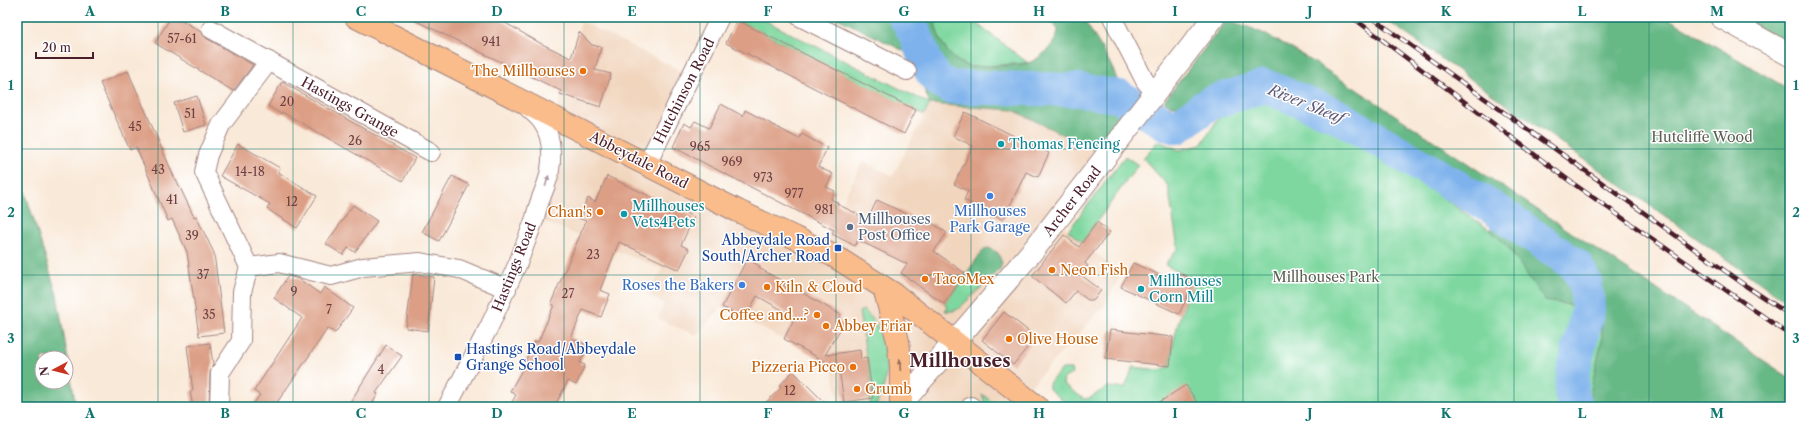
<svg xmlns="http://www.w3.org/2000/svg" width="1807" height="424" viewBox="0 0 1807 424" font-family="'Libre Caslon Text',serif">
<rect width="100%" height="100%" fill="#fff"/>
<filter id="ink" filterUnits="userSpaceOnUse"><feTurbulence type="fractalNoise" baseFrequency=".025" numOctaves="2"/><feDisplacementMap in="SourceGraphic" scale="8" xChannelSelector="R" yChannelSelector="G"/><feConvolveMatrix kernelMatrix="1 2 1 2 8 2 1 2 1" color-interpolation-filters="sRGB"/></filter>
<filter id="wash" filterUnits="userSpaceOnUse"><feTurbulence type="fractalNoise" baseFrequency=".012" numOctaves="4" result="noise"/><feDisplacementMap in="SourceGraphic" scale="16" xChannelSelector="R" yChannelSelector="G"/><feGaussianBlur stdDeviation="0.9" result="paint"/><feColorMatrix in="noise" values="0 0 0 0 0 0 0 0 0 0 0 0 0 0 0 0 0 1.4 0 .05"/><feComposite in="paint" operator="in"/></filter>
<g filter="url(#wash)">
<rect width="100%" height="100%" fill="#f9e9d8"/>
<path fill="#f1d5bd" d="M581 21 691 76 647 164 819 248 863 161 893 176 930 104 1013 110 1106 156 1057 221 1121 274 1105 305 1022 395 1037 407H840L831 365 722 307 696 335 658 319 664 303 648 295 662 269 535 218 555 118Z"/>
<g fill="#7dd79e" stroke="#647b64">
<path d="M738 17H758L930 104 924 115 737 20Z"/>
<path d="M934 17H968L1028 63 971 67C949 62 937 39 934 17Z"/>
<path d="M1265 101 1275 102 1332 129 1422 183 1490 230 1510 213 1790 378V407H1071L1049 389V383L1062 369H1071L1072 374 1064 378 1063 384 1084 399 1090 398 1107 387 1125 388 1133 367 1160 370 1170 366C1174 330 1180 313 1195 281L1165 265 1178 248 1168 186 1143 158 1158 141 1179 150 1201 145 1221 114Z"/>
<path d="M1125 156 1138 165 1082 242 1068 231Z"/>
<path d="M966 274 983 286 958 309 953 311H945L948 307 944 304Z"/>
<path d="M863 310C883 323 889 359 885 381 883 390 879 399 875 407H871L869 398 873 397 859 312Z"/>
<path d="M982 394 999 407H986Z"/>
</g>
<g fill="#66b885" stroke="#586c58" fill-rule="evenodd">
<path d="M835 17H934C937 39 949 62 971 67 987 66 1014 66 1028 63 1041 59 1058 42 1058 29L1049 21 1052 17H1082C1097 41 1132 89 1120 119 1116 129 1103 142 1096 151L1013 110 930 104 910 54Z"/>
<path d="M1382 17H1666L1790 90V304Z"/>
<path d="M1739 17H1790V45Z"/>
<path d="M1225 22C1254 20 1328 72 1356 89L1790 378V407H1590L1588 403 1602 340 1601 310 1545 301 1509 248 1490 230 1510 213 1344 107 1267 77H1258L1211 92 1185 106H1172L1164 101Z"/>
<path d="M17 166 57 295 76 407H17ZM42 358H66V382H42Z"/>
<path d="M989 248 998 253 1002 263 1000 269 983 286 966 274 984 249Z"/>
</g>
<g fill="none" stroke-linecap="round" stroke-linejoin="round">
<path stroke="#7eb2ec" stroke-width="34" d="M905 17C924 38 921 77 951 87L1079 90 1120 97 1169 125 1177 127 1210 103 1265 86 1338 116 1496 210 1577 266 1586 285 1588 309 1573 373 1571 394 1576 407"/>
</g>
<g id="blocks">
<g fill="#dc9e84">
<path d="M171 17H177L201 32 206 38 253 65 233 91 155 43Z"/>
<path d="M408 17H495L540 43 571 58 579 32 592 45 601 47 595 70 611 74 601 107 560 94 561 91Z"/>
<path d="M737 20 916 110 904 134 726 43Z"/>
<path d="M128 71 175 179H176L194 217 196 216 214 253 224 333 199 336 187 252 172 219 168 221 136 147 130 150 100 83Z"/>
<path d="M282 82 415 158 403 181 282 112 281 114 268 106Z"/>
<path d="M197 96 206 125 183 132 174 103Z"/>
<path d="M721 104 743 116 745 110 799 139 802 134 827 148 818 167 833 174 826 187 835 191 831 199 838 203 837 204 868 219 877 200 930 225 932 223 947 233 934 251 966 274 944 304 901 273 907 264 858 240 855 246 832 234 834 230 673 147 684 123 691 127 695 121 709 128Z"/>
<path d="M965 112 1049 153 1038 177 1026 172 1003 220 964 200 968 191 954 184 973 146 953 136Z"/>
<path d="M238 144 280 168 278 172 317 196 297 228 267 209 270 204 220 176Z"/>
<path d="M452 176 469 185 439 241 422 232Z"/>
<path d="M607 176 694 217 681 245 689 249 679 270 619 242 600 290 610 294 601 317 583 310 571 338 588 345 580 363 585 365 576 385 568 381 554 407H509L516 395 510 391 526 363H524L535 341 538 342 554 305 551 303 586 221 578 218 588 198 595 202Z"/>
<path d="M353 205 377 221 355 252 348 248 343 255 326 244Z"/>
<path d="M1097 222 1110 232 1085 263 1088 266 1081 275 1101 290 1094 300H1088L1076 291 1066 303 1032 276 1064 235 1079 247Z"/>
<path d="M747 259 760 266 759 268 841 315 838 320 844 323 825 355 860 350 861 359 867 358 873 398 844 402 839 369 784 339 795 317 757 296 745 319 722 307Z"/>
<path d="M1133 263 1173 281 1177 272 1195 280 1179 314 1121 287Z"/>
<path d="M413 274 434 277 428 331 406 328Z"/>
<path d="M288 276 299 279 320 294 324 287 353 308 335 333 328 328 274 407H251L260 395 254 391 302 318 274 298Z"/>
<path d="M1004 312 1036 337 1013 365 982 340Z"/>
<path d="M1110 330 1173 337 1170 366 1105 359Z"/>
<path d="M210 343 213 364 210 373 209 407H193L190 391H193L187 346Z"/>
<path d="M386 345 402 356 376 393 378 394 370 407H347Z"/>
<path d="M793 371 829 407H761L781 388 779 386Z"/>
<path d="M1186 385 1200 407H1152Z"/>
</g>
</g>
</g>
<g filter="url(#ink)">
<use href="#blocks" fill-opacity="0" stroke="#a28482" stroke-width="1"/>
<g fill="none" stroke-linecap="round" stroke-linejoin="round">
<defs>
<g id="minor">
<path d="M800 17 907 71"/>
<path d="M1112 17 1145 81 1155 93"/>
<path d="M211 29 431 152"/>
<path d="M647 164 720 17"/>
<path d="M249 267 279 263 331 276 363 267 420 262 459 269 507 289"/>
<path d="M971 406 972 407"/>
<path d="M219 407 220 373 241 341 242 292 249 267 204 172 208 155 221 125 269 61"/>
<path d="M447 407 490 325 518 263 535 218C537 206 542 196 546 185 553 166 554 139 542 122 538 116 531 111 526 106"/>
</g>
<g id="tertiary">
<path d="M1721 17 1790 55"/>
<path d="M904 407 901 404 1035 248 1214 17"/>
</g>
<g id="primary">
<path d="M356 17 738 211 834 256 894 294 1037 407"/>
<path d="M884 288 898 341 901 365V404"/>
</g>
</defs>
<use href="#minor" stroke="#a28482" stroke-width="20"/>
<use href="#tertiary" stroke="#a28482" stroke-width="24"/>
<use href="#primary" stroke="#a28482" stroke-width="24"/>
<use href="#minor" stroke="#fff" stroke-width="18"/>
<use href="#tertiary" stroke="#fff" stroke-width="22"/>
<use href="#primary" stroke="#f9bc8a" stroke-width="22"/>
<defs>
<g id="rail">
<path d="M1352 17 1571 182 1790 335"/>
<path d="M1371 17 1746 286 1790 315"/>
</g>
</defs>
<use href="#rail" stroke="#4a1f2b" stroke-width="4.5"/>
<use href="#rail" stroke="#fff" stroke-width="3" stroke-dasharray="9" stroke-linecap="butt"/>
</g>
<defs><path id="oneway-solid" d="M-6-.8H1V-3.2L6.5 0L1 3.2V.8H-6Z"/></defs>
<use fill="#ae9aa0" href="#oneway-solid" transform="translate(547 181) rotate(-73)"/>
<use fill="#996656" href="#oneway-solid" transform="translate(900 365) rotate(-94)"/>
</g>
<path fill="none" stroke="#0f766e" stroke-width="1" stroke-opacity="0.55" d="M158 17V407M293 17V407M429 17V407M564 17V407M700 17V407M836 17V407M971 17V407M1107 17V407M1243 17V407M1378 17V407M1514 17V407M1649 17V407M17 149H1790M17 275H1790"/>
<g fill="#e8710a" stroke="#fff" stroke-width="1.5">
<circle cx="583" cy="71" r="4"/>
<circle cx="600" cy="212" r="4"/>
<circle cx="1052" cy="270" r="4"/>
<circle cx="925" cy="279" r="4"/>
<circle cx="767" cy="287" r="4"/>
<circle cx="817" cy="315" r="4"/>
<circle cx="826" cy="326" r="4"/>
<circle cx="1009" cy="339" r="4"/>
<circle cx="853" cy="367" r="4"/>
<circle cx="857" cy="389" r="4"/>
</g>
<g fill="#0f9aa8" stroke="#fff" stroke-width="1.5">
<circle cx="1001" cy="144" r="4"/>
<circle cx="624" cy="214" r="4"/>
<circle cx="1141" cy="289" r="4"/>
</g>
<g fill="#3f7fe0" stroke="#fff" stroke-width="1.5">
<circle cx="990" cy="196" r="4"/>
<circle cx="742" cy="285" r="4"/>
</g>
<circle fill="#5c6f8a" stroke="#fff" stroke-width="1.5" cx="850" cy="227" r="4"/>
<g fill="#1a4fb4" stroke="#fff" stroke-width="1.5">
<rect x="834" y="244" width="8" height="8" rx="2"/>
<rect x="454" y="353" width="8" height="8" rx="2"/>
</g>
<g text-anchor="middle" stroke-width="3" stroke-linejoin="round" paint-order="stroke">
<g font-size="12" fill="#6e3f41">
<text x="182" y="43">57-61</text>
<text x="491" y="46">941</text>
<text x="287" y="106">20</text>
<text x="190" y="118">51</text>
<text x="135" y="131">45</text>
<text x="355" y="145">26</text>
<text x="700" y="151">965</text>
<text x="732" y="166">969</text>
<text x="158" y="174">43</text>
<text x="250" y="176">14-18</text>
<text x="763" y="182">973</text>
<text x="794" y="198">977</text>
<text x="172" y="204">41</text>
<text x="292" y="206">12</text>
<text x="824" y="214">981</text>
<text x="192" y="240">39</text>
<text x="593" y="259">23</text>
<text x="203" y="279">37</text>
<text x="294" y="296">9</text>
<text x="568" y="298">27</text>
<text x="329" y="314">7</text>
<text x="209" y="319">35</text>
<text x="381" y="374">4</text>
<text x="790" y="395">12</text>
</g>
<g font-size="14" fill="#c56008" stroke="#fff" text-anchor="start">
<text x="575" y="76" text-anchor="end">The Millhouses</text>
<text x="592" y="217" text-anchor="end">Chan's</text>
<text x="1060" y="275">Neon Fish</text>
<text x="933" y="284">TacoMex</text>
<text x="775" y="292">Kiln &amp; Cloud</text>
<text x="809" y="320" text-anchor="end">Coffee and...?</text>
<text x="834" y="331">Abbey Friar</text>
<text x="1017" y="344">Olive House</text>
<text x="845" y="372" text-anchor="end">Pizzeria Picco</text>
<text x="865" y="394">Crumb</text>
</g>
<g font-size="14" fill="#4a1f2b" stroke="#fff">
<text transform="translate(684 91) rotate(-63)" y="5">Hutchinson Road</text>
<text transform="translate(350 107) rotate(29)" y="5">Hastings Grange</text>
<text transform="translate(639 160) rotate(27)" y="5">Abbeydale Road</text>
<text transform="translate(1072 201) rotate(-52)" y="5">Archer Road</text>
<text transform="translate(514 267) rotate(-68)" y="5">Hastings Road</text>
</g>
<g font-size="14" fill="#5c5f53" stroke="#fff">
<text x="1702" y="142">Hutcliffe Wood</text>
<text x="1326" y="282">Millhouses Park</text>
</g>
<g font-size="14" fill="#0d838f" stroke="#fff" text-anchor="start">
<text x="1009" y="149">Thomas Fencing</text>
<text x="632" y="211">Millhouses<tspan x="632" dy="16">Vets4Pets</tspan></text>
<text x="1149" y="286">Millhouses<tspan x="1149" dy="16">Corn Mill</tspan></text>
</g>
<g font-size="14" fill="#366cbe" stroke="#fff">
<text x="990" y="216">Millhouses<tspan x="990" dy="16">Park Garage</tspan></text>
<text x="734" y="290" text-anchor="end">Roses the Bakers</text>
</g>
<g font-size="14" fill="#4e5e75" stroke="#fff" text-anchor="start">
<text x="858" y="224">Millhouses<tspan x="858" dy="16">Post Office</tspan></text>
</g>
<g font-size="14" fill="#164399" stroke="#fff" text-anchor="end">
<text x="830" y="245">Abbeydale Road<tspan x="830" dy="16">South/Archer Road</tspan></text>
<text x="466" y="354" text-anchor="start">Hastings Road/Abbeydale<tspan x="466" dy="16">Grange School</tspan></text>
</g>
<g font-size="15" font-style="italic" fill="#5f5a78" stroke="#fff">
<text transform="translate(1306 104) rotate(22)" y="5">River Sheaf</text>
</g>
<g font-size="18" font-weight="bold" fill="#4a1f2b" stroke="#fff">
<text x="960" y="367">Millhouses</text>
</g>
</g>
<rect width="1807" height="424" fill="none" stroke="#fff" stroke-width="44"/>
<g transform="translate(54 370) rotate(263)"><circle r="19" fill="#ffffff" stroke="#b7a5aa"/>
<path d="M0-3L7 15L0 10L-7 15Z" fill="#c8321e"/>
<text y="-6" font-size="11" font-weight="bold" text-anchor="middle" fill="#4a1f2b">N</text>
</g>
<path d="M36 52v6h57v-6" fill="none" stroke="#4a1f2b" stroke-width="2"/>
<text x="42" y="52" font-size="12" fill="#4a1f2b" stroke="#ffffff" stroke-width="3" paint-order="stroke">20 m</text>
<rect x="22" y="22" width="1763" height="380" fill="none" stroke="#0f766e" stroke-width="1.5"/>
<g font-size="13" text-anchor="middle" font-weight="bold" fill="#0f766e">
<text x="90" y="16">A</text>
<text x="225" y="16">B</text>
<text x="361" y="16">C</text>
<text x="497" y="16">D</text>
<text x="632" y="16">E</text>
<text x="768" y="16">F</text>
<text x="904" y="16">G</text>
<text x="1039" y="16">H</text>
<text x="1175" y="16">I</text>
<text x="1310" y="16">J</text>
<text x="1446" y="16">K</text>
<text x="1582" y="16">L</text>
<text x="1717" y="16">M</text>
<text x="11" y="90">1</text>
<text x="1796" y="90">1</text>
<text x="11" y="217">2</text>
<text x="1796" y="217">2</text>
<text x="11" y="343">3</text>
<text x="1796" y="343">3</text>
<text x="90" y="418">A</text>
<text x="225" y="418">B</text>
<text x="361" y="418">C</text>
<text x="497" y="418">D</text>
<text x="632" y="418">E</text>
<text x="768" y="418">F</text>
<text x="904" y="418">G</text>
<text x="1039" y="418">H</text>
<text x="1175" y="418">I</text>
<text x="1310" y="418">J</text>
<text x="1446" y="418">K</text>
<text x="1582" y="418">L</text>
<text x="1717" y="418">M</text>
</g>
</svg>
